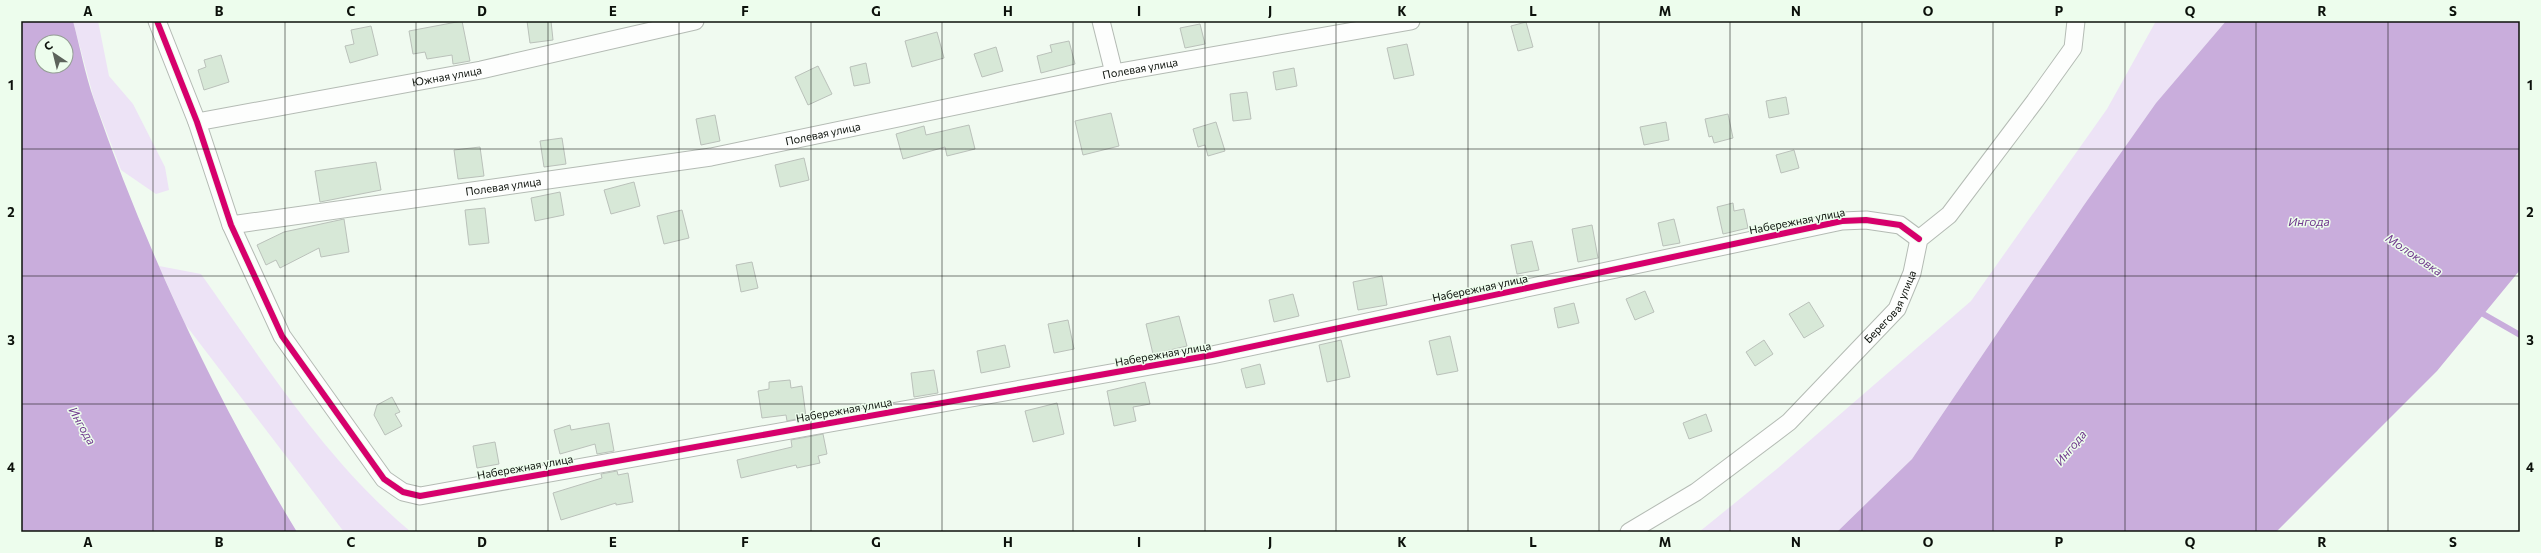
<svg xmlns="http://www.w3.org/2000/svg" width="2541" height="553" viewBox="0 0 2541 553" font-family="Commissioner,sans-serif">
<rect width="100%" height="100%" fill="#f0faf0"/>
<g fill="#ede3f6">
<path d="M73 21H98L109 76 133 104 165 167 169 190 156 194 121 170 94 99Z"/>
<path d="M2156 21H2226L2156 103 2084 205 1912 459 1837 532H1699L1778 468 1971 301 2107 109Z"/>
<path d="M159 266 201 274C265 364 325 460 411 532H344L185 324Z"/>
</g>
<g fill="#c9addc" fill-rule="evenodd">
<path d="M21 21H73C80 47 85 74 94 100 146 250 214 396 297 532H21ZM42 42H66V66H42Z"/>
<path d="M2226 21H2520V270L2437 371 2276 532H1837L1912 459 2084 205 2156 103Z"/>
</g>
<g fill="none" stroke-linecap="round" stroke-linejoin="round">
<path stroke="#c9addc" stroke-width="6" d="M2478 311 2520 335"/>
</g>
<g fill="#d7e8d7" stroke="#bac1ba">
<path d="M462 21 470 61 453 64 452 55 427 59 425 52 413 54 409 31Z"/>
<path d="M527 21H551L553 40 530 43Z"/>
<path d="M1526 22 1533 47 1518 51 1511 26Z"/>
<path d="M1200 24 1205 44 1185 48 1180 28Z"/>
<path d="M371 26 378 55 350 63 345 46 354 44 351 30Z"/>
<path d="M937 32 944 58 912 67 905 41Z"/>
<path d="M1069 41 1075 64 1041 73 1037 56 1052 52 1050 45Z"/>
<path d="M1407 44 1414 75 1394 79 1387 48Z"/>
<path d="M996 47 1003 71 982 77 974 54Z"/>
<path d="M221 55 229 82 204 90 198 70 206 67 204 60Z"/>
<path d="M866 63 870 83 854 86 850 67Z"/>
<path d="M818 66 832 94 808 105 795 77Z"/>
<path d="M1294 68 1297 86 1276 90 1273 72Z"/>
<path d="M1247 92 1251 119 1233 121 1230 94Z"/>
<path d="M1786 97 1789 114 1769 118 1766 101Z"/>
<path d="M1111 113 1119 146 1083 155 1075 121Z"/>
<path d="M1728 114 1733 138 1714 143 1712 136 1709 137 1705 119Z"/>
<path d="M715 115 720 141 701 145 696 119Z"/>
<path d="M1216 122 1225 151 1208 156 1205 145 1198 147 1193 129Z"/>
<path d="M1666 122 1669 140 1644 145 1640 127Z"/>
<path d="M969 125 975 149 947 156 945 147 903 159 896 134 924 126 926 135Z"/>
<path d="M562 138 566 164 544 167 540 141Z"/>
<path d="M480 147 484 176 458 179 454 150Z"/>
<path d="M1794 150 1799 168 1781 173 1776 155Z"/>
<path d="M804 158 809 180 780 187 775 165Z"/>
<path d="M376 162 381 190 320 202 315 171Z"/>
<path d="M634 182 640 206 611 214 604 190Z"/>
<path d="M560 192 564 215 535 221 531 198Z"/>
<path d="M1733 203 1734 211 1744 209 1748 228 1723 234 1717 207Z"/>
<path d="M485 208 489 243 469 245 465 210Z"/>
<path d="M682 210 689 238 664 244 657 216Z"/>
<path d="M344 219 349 252 321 257 319 248 280 268 276 260 266 265 257 245 284 232Z"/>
<path d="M1674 219 1680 243 1663 246 1658 223Z"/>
<path d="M1592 225 1598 258 1578 262 1572 229Z"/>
<path d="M1532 241 1539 270 1517 274 1511 245Z"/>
<path d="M752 262 758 288 741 292 736 265Z"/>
<path d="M1382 276 1387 305 1358 310 1353 282Z"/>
<path d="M1645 291 1654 312 1635 320 1626 299Z"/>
<path d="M1293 294 1299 316 1274 322 1269 300Z"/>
<path d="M1809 302 1824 326 1804 338 1789 314Z"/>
<path d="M1574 303 1579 323 1558 328 1554 308Z"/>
<path d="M1179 316 1187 346 1153 354 1146 324Z"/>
<path d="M1068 320 1074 349 1054 353 1048 324Z"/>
<path d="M1450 336 1458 371 1437 375 1429 341Z"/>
<path d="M1341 340 1350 377 1327 382 1319 345Z"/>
<path d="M1764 340 1773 354 1755 366 1746 352Z"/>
<path d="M1005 345 1010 367 981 373 977 351Z"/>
<path d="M1260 364 1265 384 1246 388 1241 369Z"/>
<path d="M934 370 938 393 914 397 911 373Z"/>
<path d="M790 380 791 388 802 386 806 417 787 421 786 415 762 418 758 391 769 389V382Z"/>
<path d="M1145 382 1150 404 1133 407 1136 421 1114 426 1107 391Z"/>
<path d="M392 397 400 412 395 414 402 426 385 435 374 415 377 405Z"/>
<path d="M1057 403 1064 434 1033 442 1025 411Z"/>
<path d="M1706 414 1712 431 1689 439 1683 423Z"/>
<path d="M609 423 614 451 597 454 595 444 560 454 554 430 570 425 571 430Z"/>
<path d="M823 434 827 454 818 456 820 463 797 468 796 465 741 478 737 460 792 447 791 440Z"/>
<path d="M495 442 499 464 477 468 473 446Z"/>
<path d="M617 471 618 475 628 473 633 502 616 505V503L561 520 553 493 602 478 601 474Z"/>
</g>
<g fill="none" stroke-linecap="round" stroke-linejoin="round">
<defs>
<g id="minor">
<path d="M157 21 197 122 231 225 282 336 384 479 403 492 420 496 1212 355 1842 221 1866 220 1900 225 1919 239"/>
<path d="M1101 21 1114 73"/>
<path id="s1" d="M197 122 481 70 695 21"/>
<path id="s2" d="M231 225 711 157 1114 73 1411 21"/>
<path id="s3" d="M1629 532 1696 492 1789 422 1897 309 1912 273 1919 239 1949 215 2035 101 2073 48 2076 21"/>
</g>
</defs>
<use href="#minor" stroke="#b4bbb4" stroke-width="19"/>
<use href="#minor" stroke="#fdfefd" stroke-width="17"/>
<defs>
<path id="cycleway" d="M157 21 197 122 231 225 282 336 384 479 403 492 420 496 1212 355 1842 221 1866 220 1900 225 1919 239"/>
</defs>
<use href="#cycleway" stroke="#edfded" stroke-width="8"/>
<use href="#cycleway" stroke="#d6006c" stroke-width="6"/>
</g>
<path fill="none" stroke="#0c110b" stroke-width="1" stroke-opacity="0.55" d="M153 21V532M285 21V532M416 21V532M548 21V532M679 21V532M811 21V532M942 21V532M1073 21V532M1205 21V532M1336 21V532M1468 21V532M1599 21V532M1730 21V532M1862 21V532M1993 21V532M2125 21V532M2256 21V532M2388 21V532M21 149H2520M21 276H2520M21 404H2520"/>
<g text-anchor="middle" stroke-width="3" stroke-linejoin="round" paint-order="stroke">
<g font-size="11" fill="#0c110b" stroke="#edfded">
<text dy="4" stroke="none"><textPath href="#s2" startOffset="923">Полевая улица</textPath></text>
<text dy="4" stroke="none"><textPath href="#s1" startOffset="254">Южная улица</textPath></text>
<text dy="4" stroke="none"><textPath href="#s2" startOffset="599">Полевая улица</textPath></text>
<text dy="4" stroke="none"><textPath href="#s2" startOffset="275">Полевая улица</textPath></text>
<text transform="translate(1797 221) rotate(-11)" y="4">Набережная улица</text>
<text transform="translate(1480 288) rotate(-12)" y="4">Набережная улица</text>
<text dy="4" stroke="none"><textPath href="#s3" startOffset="349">Береговая улица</textPath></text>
<text transform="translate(1163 354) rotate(-10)" y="4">Набережная улица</text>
<text transform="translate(844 410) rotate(-10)" y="4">Набережная улица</text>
<text transform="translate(525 467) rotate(-10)" y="4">Набережная улица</text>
</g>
<g font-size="12" font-style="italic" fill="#70388d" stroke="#edfded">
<text x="2309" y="226">Ингода</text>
<text transform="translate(2414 255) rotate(34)" y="4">Молоковка</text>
<text transform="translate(82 426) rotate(60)" y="4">Ингода</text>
<text transform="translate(2071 448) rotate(-50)" y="4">Ингода</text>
</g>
</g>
<rect width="2541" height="553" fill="none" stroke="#edfded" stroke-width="44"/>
<g transform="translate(54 54) rotate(325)"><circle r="19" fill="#edfded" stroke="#939f93"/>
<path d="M0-3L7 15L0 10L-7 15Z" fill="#5c635b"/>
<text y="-6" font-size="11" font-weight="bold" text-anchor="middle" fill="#0c110b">С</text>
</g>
<rect x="22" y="22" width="2497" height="509" fill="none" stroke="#0c110b" stroke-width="1.5"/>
<g font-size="13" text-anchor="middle" font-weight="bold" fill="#0c110b">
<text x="88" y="16">A</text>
<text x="219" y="16">B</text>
<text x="351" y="16">C</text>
<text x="482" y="16">D</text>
<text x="613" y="16">E</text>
<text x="745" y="16">F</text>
<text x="876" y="16">G</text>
<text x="1008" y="16">H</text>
<text x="1139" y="16">I</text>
<text x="1270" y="16">J</text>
<text x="1402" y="16">K</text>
<text x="1533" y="16">L</text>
<text x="1665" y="16">M</text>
<text x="1796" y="16">N</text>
<text x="1928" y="16">O</text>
<text x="2059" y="16">P</text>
<text x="2190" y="16">Q</text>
<text x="2322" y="16">R</text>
<text x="2453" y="16">S</text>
<text x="11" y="90">1</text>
<text x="2530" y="90">1</text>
<text x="11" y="217">2</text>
<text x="2530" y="217">2</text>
<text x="11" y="345">3</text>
<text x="2530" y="345">3</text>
<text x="11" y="472">4</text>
<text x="2530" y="472">4</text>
<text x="88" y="547">A</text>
<text x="219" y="547">B</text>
<text x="351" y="547">C</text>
<text x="482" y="547">D</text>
<text x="613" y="547">E</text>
<text x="745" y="547">F</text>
<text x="876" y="547">G</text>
<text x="1008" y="547">H</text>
<text x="1139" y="547">I</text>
<text x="1270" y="547">J</text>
<text x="1402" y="547">K</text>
<text x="1533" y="547">L</text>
<text x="1665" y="547">M</text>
<text x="1796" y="547">N</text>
<text x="1928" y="547">O</text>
<text x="2059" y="547">P</text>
<text x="2190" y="547">Q</text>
<text x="2322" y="547">R</text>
<text x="2453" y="547">S</text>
</g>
</svg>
